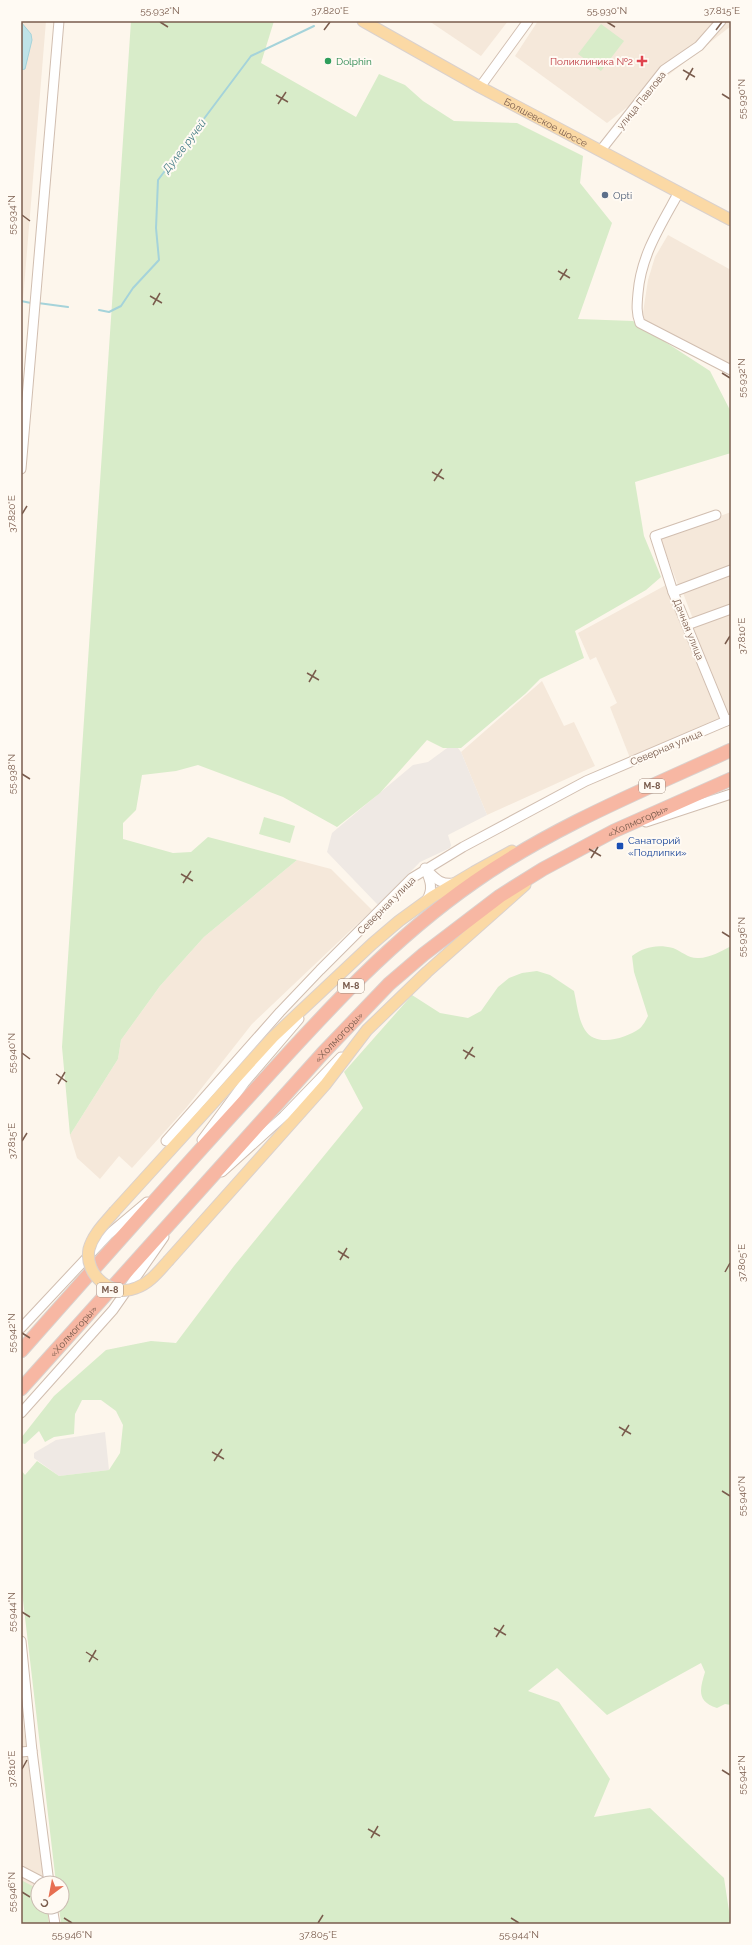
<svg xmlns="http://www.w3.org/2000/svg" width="752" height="1945" viewBox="0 0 752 1945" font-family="Raleway,sans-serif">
<rect width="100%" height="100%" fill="#fdf6ec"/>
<g fill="#f5e8da">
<path d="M21 21H46L21 324Z"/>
<path d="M429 21H508L481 56Z"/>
<path d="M538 21H731V26L607 123 515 56Z"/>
<path d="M668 235 731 270V365L642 319 648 280 655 257Z"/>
<path d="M731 512V565L678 585 660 538Z"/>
<path d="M731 575V605L693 619 683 593Z"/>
<path d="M666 585 720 719 630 758 610 707 617 703 596 657 590 660 578 633Z"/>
<path d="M731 612V712L727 714 691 626Z"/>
<path d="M542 681 564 726 574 722 595 766 487 815 461 752Z"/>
<path d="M297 860 331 869 372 910 252 1024 186 1108 132 1168 119 1156 100 1179 77 1158 70 1135 118 1059 121 1040 160 986 204 937Z"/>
<path d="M21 1706 44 1883H38V1907H47L49 1924H21Z"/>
</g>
<g fill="#efe9e4">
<path d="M454 743 461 752 487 815 448 835 451 845 450 848 420 862 378 905 327 852 332 833 413 765 428 762Z"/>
<path d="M105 1432 109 1470 59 1476 34 1458V1453L56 1440Z"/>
</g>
<g fill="#d8ecc9">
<path d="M131 21H274L261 63 356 117 379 74 405 85 423 101 454 121 517 123 583 156 580 183 612 223 578 319 633 321 710 371 731 412V453L635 482 644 536 661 577 646 590 575 631 584 658 540 679 525 694 461 748H443L427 740 380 793 337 827 283 797 198 765 176 771 142 775 136 810 123 823V839L173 853 191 852 208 837 297 860 204 937 160 986 121 1040 118 1059 70 1135 62 1047Z"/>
<path d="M601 24 624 41 601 71 578 54Z"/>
<path d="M264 817 295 826 290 843 259 834Z"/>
<path d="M731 946V1705L725 1704 717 1708C696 1701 700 1689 705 1672L701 1663 607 1715 557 1668 528 1691 559 1702 610 1779 594 1817 650 1808 724 1878 731 1924H61L59 1907H62V1883H56L21 1583V1470L25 1475 37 1461 59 1476 109 1470 120 1453 123 1425 116 1411 101 1400H82L75 1414 74 1434 54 1437 45 1442 39 1431 25 1444 21 1443V1438L54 1396 106 1350 151 1341 176 1343 234 1266 363 1108 344 1072 412 995 440 1013 468 1018 481 1011 498 987 509 978 522 973 537 971 550 975 574 991C577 1004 578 1019 585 1030 596 1048 626 1038 639 1029 643 1026 646 1020 648 1016L634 972 632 956C644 947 657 944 673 948 681 951 689 959 699 958 709 958 722 951 731 946Z"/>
<path d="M21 1880 38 1889V1907H47L49 1924H21Z"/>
</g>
<path fill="#bfe3e8" stroke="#a5d3da" d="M21 22 31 34 32 40 25 69 21 70Z"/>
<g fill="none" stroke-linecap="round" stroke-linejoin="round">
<g stroke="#a5d3da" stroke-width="2">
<path d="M21 301 31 303"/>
<path d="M38 303 68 307"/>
<path d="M99 310 109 312 121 306 133 288 159 260 156 228 158 180 251 56 314 26"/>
</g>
<defs>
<g id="minor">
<path d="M480 87 528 21"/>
<path d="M601 150 664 70 699 46 721 21"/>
<path d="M679 192C661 225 641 255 638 293 637 304 636 313 640 323L731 370"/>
<path d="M21 469 59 21"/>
<path d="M716 515 655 536 673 592 726 721"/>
<path d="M673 592 731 570"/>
<path d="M687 625 731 609"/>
<path d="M646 822 731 794"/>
<path d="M425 868C430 880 434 889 426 901"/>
<path d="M428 871C436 879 441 885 454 883"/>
<path d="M202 1140 245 1082 299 1019"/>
<path d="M166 1141 280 1012 320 970 412 878 463 847 586 781 731 719"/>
<path d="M222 1172 284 1116 341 1057"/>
<path d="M21 1328 109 1234 147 1202"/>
<path d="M21 1413 113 1310 164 1237"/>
<path d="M21 1641 32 1751 49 1883"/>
<path d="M21 1752 32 1751"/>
<path d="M21 1871 44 1883"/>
<path d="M52 1907 55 1924"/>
</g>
<g id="major">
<path id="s1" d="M363 21 480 87 731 220"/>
<path d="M115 1211 273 1037 372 944 399 921 432 897 474 872 512 851"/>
<path d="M169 1260 325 1085 367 1030 427 972 525 885"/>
</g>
<g id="highway">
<path d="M21 1351C98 1264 174 1178 252 1093 321 1017 389 941 474 882 554 826 644 790 731 750"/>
<path id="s2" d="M21 1389 322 1054 389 984 424 954 500 896 543 869 614 831 731 779"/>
</g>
</defs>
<use href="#minor" stroke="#d1beb0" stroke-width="11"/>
<use href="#major" stroke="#dad1cd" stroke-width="13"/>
<use href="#highway" stroke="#dad1cd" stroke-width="15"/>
<use href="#minor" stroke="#fff" stroke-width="9"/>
<use href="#major" stroke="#fbd9a5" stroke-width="11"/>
<use href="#highway" stroke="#f7b7a3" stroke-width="13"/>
<defs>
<path id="major-bridge" d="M115 1211C105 1223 93 1234 89 1249 84 1275 112 1298 136 1288 150 1283 159 1271 169 1260"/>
</defs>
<use href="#major-bridge" stroke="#dad1cd" stroke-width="13" stroke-linecap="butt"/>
<use href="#major-bridge" stroke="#fbd9a5" stroke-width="11"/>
</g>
<path fill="none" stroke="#7a5c4d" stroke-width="1.5" d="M160 22 168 27M607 22 615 27M324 30 330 22M716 30 722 22M683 70 695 77M686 80 693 68M722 94 730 99M276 95 288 102M278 104 286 92M22 215 30 221M558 271 570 278M560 280 567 269M150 296 162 303M153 305 160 293M722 373 730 378M432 472 444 479M434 481 442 469M22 514 27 506M725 644 730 636M307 673 319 680M309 682 316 670M22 774 30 779M589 849 601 856M591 858 598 847M181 874 193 881M183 883 191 871M722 932 730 937M463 1050 475 1057M22 1053 30 1059M465 1059 473 1047M56 1074 67 1082M58 1084 65 1072M22 1141 27 1133M338 1251 349 1258M340 1260 347 1248M725 1272 730 1263M22 1333 30 1338M619 1427 631 1434M622 1436 629 1425M212 1452 224 1459M214 1461 222 1449M722 1491 730 1496M22 1612 30 1617M494 1628 506 1635M496 1637 504 1625M86 1652 98 1660M89 1662 96 1650M22 1769 27 1760M722 1770 730 1775M368 1829 380 1836M371 1838 378 1826M22 1892 30 1897M64 1918 72 1923M511 1918 519 1923M318 1923 323 1915"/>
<circle fill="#2e9e5b" stroke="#fffaf3" stroke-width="1.5" cx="328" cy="61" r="4"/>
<path fill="#e0444e" stroke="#fffaf3" stroke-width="1.5" d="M640 55h4v4h4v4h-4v4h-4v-4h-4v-4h4z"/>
<circle fill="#5c6f8a" stroke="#fffaf3" stroke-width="1.5" cx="605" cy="195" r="4"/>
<rect fill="#1a4fb4" stroke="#fffaf3" stroke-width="1.5" x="616" y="842" width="8" height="8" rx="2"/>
<g text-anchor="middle" stroke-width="4" stroke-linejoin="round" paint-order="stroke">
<g fill="#fffaf3" stroke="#a28b7f" stroke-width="1">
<rect x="639" y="779" width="26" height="14" rx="3"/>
<rect x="338" y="979" width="26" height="14" rx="3"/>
<rect x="97" y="1283" width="26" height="14" rx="3"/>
</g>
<g font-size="9" font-weight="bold" fill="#7a5c4d">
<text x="652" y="789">М-8</text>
<text x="351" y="989">М-8</text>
<text x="110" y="1293">М-8</text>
</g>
<g font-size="10" fill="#27864d" stroke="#fffaf3" text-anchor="start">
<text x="336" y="65">Dolphin</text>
</g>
<g font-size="10" fill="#be3a42" stroke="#fffaf3" text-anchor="end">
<text x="633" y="65">Поликлиника №2</text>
</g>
<g font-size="10" fill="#7a5c4d" stroke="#fffaf3">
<text transform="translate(641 100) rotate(-51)" y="4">улица Павлова</text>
<text dy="4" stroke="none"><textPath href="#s1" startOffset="209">Болшевское шоссе</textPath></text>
<text transform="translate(689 629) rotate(68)" y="4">Дачная улица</text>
<text transform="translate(666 747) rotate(-23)" y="4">Северная улица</text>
<text dy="4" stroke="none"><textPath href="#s2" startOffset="846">«Холмогоры»</textPath></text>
<text transform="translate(386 905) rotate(-45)" y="4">Северная улица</text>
<text dy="4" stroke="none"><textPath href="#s2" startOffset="474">«Холмогоры»</textPath></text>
<text dy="4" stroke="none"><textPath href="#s2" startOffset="78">«Холмогоры»</textPath></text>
</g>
<g font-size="10" fill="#4e5e75" stroke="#fffaf3" text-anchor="start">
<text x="613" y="199">Opti</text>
</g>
<g font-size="10" fill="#164399" stroke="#fffaf3" text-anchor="start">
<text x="628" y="844">Санаторий<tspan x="628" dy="12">«Подлипки»</tspan></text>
</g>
<g font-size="11" font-style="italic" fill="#437c86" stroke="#fffaf3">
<text transform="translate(184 146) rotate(-53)" y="4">Дулев ручей</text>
</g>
</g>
<rect width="752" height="1945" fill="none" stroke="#fffaf3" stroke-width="44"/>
<g transform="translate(50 1895) rotate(212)"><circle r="19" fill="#fffaf3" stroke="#cabbb1"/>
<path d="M0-3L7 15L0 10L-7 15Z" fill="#e76f51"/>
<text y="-6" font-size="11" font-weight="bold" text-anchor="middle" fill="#7a5c4d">С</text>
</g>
<rect x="22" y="22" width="708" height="1901" fill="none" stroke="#7a5c4d" stroke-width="1.5"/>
<g font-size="10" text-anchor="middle" fill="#7a5c4d">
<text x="160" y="14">55.932°N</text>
<text x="330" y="14">37.820°E</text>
<text x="607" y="14">55.930°N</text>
<text x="722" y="14">37.815°E</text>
<text transform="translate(741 99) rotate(-90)" y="4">55.930°N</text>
<text transform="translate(11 215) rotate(-90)" y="4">55.934°N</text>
<text transform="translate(741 378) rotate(-90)" y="4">55.932°N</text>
<text transform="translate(11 514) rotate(-90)" y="4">37.820°E</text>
<text transform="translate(741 636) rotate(-90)" y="4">37.810°E</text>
<text transform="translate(11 774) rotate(-90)" y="4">55.938°N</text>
<text transform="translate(741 937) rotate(-90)" y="4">55.936°N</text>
<text transform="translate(11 1053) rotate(-90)" y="4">55.940°N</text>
<text transform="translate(11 1141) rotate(-90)" y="4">37.815°E</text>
<text transform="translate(741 1263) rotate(-90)" y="4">37.805°E</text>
<text transform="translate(11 1333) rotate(-90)" y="4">55.942°N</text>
<text transform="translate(741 1496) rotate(-90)" y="4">55.940°N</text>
<text transform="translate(11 1612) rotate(-90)" y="4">55.944°N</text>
<text transform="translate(11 1769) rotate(-90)" y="4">37.810°E</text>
<text transform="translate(741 1775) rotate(-90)" y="4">55.942°N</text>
<text transform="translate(11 1892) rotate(-90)" y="4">55.946°N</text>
<text x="72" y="1938">55.946°N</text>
<text x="318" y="1938">37.805°E</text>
<text x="519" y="1938">55.944°N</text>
</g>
</svg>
